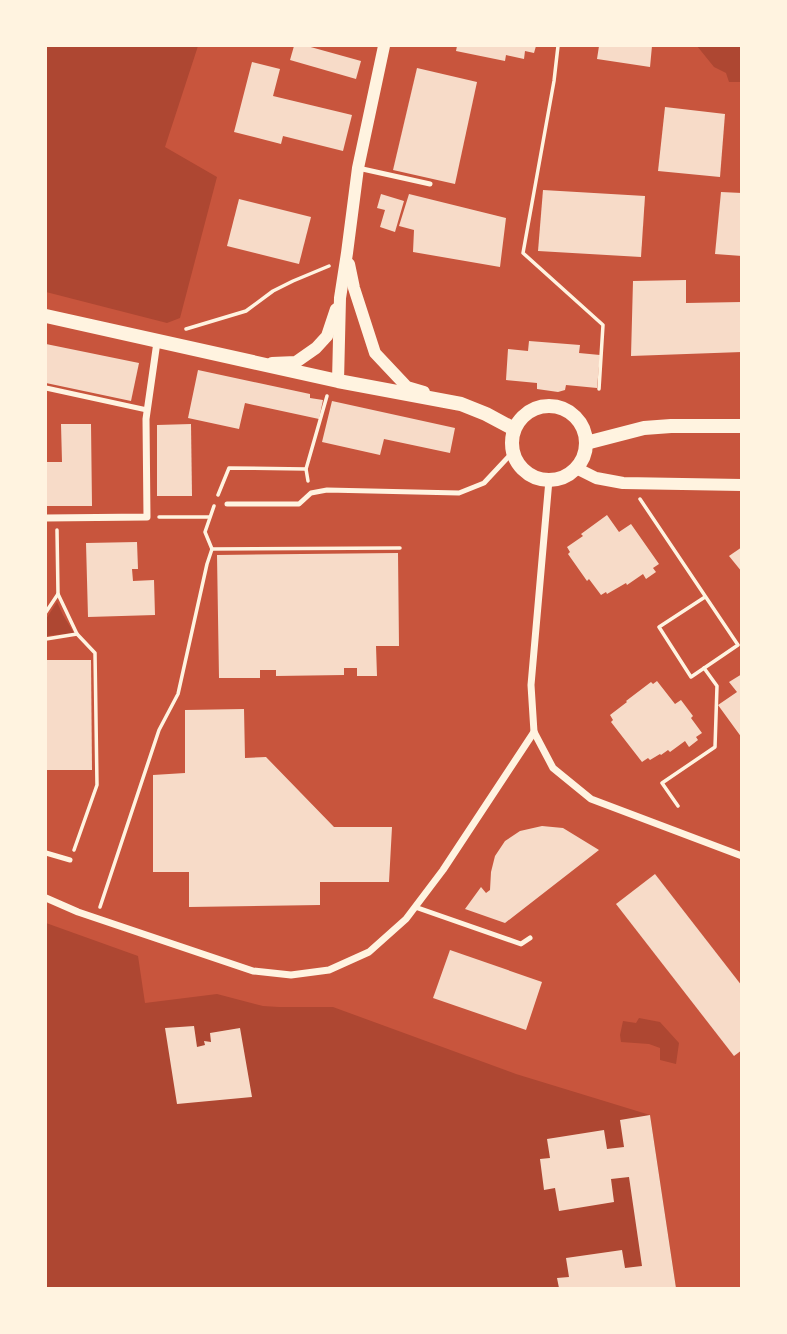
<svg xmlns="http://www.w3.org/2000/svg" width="787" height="1334" viewBox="0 0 787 1334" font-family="'Noto Sans',sans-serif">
<rect width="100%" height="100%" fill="#c8553d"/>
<g fill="#ae4732">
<path d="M46 46H198L165 147 217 177 180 318 167 323 46 292Z"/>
<path d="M697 46H741V82H729L726 73 714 67Z"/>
<path d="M57 602 63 615 74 633 46 636V619Z"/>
<path d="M46 923 138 956 145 1003 217 994 263 1006 279 1007H333L516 1074 650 1115 676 1288H46Z"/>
<path d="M639 1018 660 1022 679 1043 676 1064 660 1060V1048L649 1044 621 1042 620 1035 623 1021 636 1023Z"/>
</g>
<g fill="#f7dbc8">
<path d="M294 46H307L361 61 356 79 290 60Z"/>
<path d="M457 46H536L534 53 525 51 524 59 506 55 505 61 456 51Z"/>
<path d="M599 46H652L650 67 597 59Z"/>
<path d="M252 62 280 69 273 96 352 115 343 151 283 136 281 144 234 132Z"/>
<path d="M417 68 477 82 455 184 393 170Z"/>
<path d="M665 107 725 114 720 177 658 171Z"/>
<path d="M543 190 645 196 641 257 538 251Z"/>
<path d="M721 192 742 193V256L715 254Z"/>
<path d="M381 194 404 201 395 232 380 227 385 210 377 208Z"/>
<path d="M409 194 506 218 500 267 413 252 414 230 399 226Z"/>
<path d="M239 199 311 217 299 264 227 246Z"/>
<path d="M686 280V303L742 302V352L631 356 633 281Z"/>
<path d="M529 341 580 345 579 353 600 355 597 388 566 385 565 390 558 392 537 389V383L506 380 508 349 528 351Z"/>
<path d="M46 344 139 363 131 401 46 383Z"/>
<path d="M198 370 310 394V398L323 400 319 419 245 403 239 429 188 418Z"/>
<path d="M332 401 455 428 450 453 384 439 380 455 322 442Z"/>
<path d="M61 424H91L92 506H46V462H62Z"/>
<path d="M191 424 192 496H157V425Z"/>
<path d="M607 515 619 532 631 524 659 564 653 568 656 572 646 579 643 574 627 585 626 583 607 594 606 592 601 595 589 579 587 581 568 554 570 552 567 547 583 536 581 534Z"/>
<path d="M137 542 138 569H132L133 581 154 580 155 615 88 617 86 543Z"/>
<path d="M742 547V572L729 556Z"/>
<path d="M398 553 399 646H376L377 676H357V668H344V675L276 676V670H260V678H219L217 555Z"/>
<path d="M46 660H91L92 770H46Z"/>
<path d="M742 674V738L718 705 737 692 729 682Z"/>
<path d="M657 681 675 704 681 700 693 716 691 718 702 733 696 737 698 740 689 747 685 741 670 752 668 750 661 755 660 754 650 760 648 758 642 762 611 722 613 720 610 715 627 702 626 701 651 682 653 684Z"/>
<path d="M244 709 245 758 266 757 334 827H392L389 882H320V905L189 907V872H153V775L185 773V710Z"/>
<path d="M542 826 563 828 599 850 505 923 465 909 481 887 486 893 490 890 491 872 495 856 505 841 520 831Z"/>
<path d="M655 874 742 986V1050L734 1056 616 904Z"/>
<path d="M450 950 542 982 526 1030 433 998Z"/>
<path d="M194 1026 197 1047 205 1045 204 1041 211 1042 210 1033 240 1028 252 1097 177 1104 165 1028Z"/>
<path d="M650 1115 676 1288H559L557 1278 569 1277 566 1258 622 1250 625 1268 642 1266 629 1177 611 1179 614 1202 559 1211 555 1188 544 1190 540 1159 550 1158 547 1139 604 1130 607 1149 624 1147 620 1120Z"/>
</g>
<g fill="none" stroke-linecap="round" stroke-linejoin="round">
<g stroke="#fff3e0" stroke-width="3.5">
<path d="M558 46 554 81 523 253 603 325 599 389"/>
<path d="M186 329 246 311 273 291 293 281 329 266"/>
<path d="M308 481 306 469 327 396"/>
<path d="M218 495 229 468 306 469"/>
<path d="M640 499 738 645 691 677 659 627 705 597"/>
<path d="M214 506 205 532 212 549 400 548"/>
<path d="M159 517H209"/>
<path d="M58 594 77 634 95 653 97 785 74 850"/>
<path d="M46 612 58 594 57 530"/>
<path d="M46 639 77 634"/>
<path d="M678 806 662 783 715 747 717 686 704 668"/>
<path d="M100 907 159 730 178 694 207 564 212 549"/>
</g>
<g stroke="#fff3e0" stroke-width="5">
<path d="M358 168 430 184"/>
<path d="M46 388 147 410"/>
<path d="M227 504H299L311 493 327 490 459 493 484 483 512 453"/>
<path d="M46 853 70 860"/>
<path d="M415 907 521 944 530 938"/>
</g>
<g stroke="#fff3e0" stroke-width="7">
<path d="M549 480 531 685 534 732 553 768 591 799 742 856"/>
<path d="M46 518 147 517 146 419 157 342"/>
<path d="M46 898 78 912 253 971 291 975 329 970 369 952 406 919 443 870 534 732"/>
</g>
<g stroke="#fff3e0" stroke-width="12">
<path d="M349 264 354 288 375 353 407 387 424 392"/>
<path d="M272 363 296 362 316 348 327 336 336 309"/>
<path d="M338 381 340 298 347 253 358 168 384 46"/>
<path d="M576 468 596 478 623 483 742 485"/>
</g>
<g stroke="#fff3e0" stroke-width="14">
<path d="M46 316 338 381 461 404 486 414 514 429"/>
<circle cx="549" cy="443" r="37"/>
<path d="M586 443 644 428 671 426H742"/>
</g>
</g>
<rect width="787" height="1334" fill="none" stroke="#fff3e0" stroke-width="94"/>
</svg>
